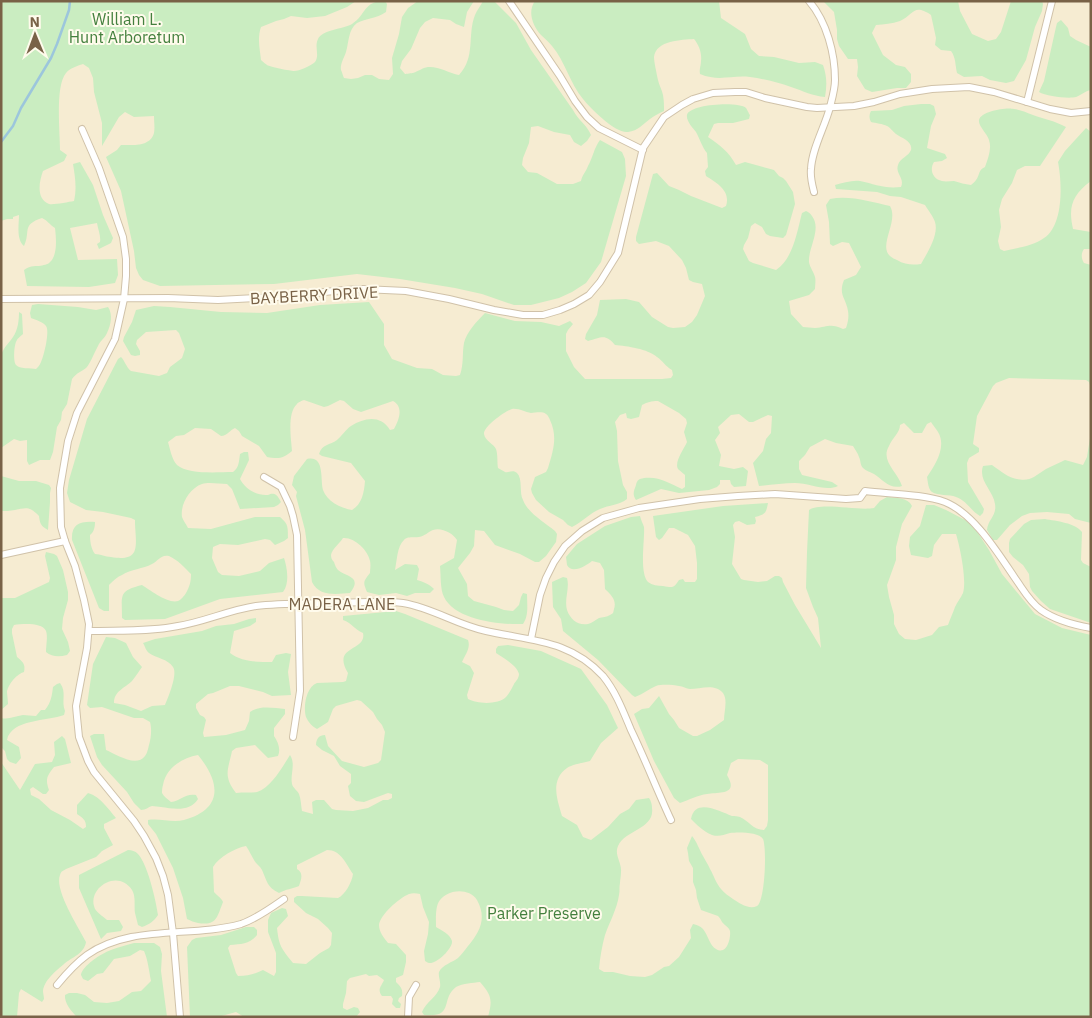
<svg xmlns="http://www.w3.org/2000/svg" width="1092" height="1018" viewBox="0 0 1092 1018" font-family="'IBM Plex Sans',sans-serif">
<rect width="100%" height="100%" fill="#fef9e4"/>
<path fill="#f6ecd2" d="M186 1H1091V975L500 1017H1V219H13L1 116V106Z"/>
<g fill="#caedc1">
<path d="M1 1H356L347 7 325 16 307 18 291 16 284 19 276 21 261 27C257 39 260 49 261 60 262 61 267 65 267 65 270 67 291 71 294 71 299 71 311 66 315 62 320 55 314 47 318 39 322 30 343 29 352 24 367 14 363 1 385 1L387 4 386 12C376 19 366 18 357 23 348 30 349 42 346 52 344 58 340 64 341 70 342 72 343 76 344 78L351 79 358 78 365 75H372L379 79 389 80 393 74 392 58 399 34 402 17 408 8 418 1H474L467 12 464 27 456 24 450 20 433 18 425 22 420 28 411 49 402 61 400 68 405 74C406 74 412 73 413 73 419 71 422 68 428 67 438 66 449 73 459 75 476 57 467 35 475 15 477 10 481 5 483 1H494L516 23 531 50 573 110C578 120 587 125 591 135L587 141 581 146 574 142 570 135 554 132 538 126 531 127 529 143 523 158 522 165 528 172 537 173 557 184H573L581 181C582 175 586 172 588 166 593 157 594 148 600 140L622 152 625 159 626 176 601 262 586 283 572 292 559 298 531 305H514L482 294 455 288 400 279 357 274 274 284 160 286 143 280 139 275 136 268 134 251 121 191 106 157 117 150 121 145C133 145 150 147 154 133 155 128 154 121 154 116L134 117 125 112 119 117 102 146V123L94 92 93 78 89 68 83 64C77 66 70 68 66 73 55 86 60 132 60 150L67 155 64 161 43 171C39 182 36 199 49 204 54 205 68 202 74 201 77 188 75 176 73 164L80 162 93 185 103 215 113 238 111 243 99 249 97 244 100 242C101 235 98 230 97 223L70 228 78 260 117 259 118 275 115 283 89 287 27 286 24 270C29 266 34 266 39 266 43 265 48 265 50 262 58 255 56 237 55 228 50 225 47 220 42 218 21 225 31 231 24 246 16 239 19 225 19 215L13 217V219H7L1 221Z"/>
<path d="M535 1H719L721 18 745 34 751 49 759 56 774 57 799 63 815 62 823 65C827 76 827 86 825 97 813 96 803 91 791 87 778 82 764 79 750 77 731 75 719 82 700 74 699 69 701 66 701 61 702 53 699 45 694 39 682 40 656 40 654 57 654 62 657 75 658 80 659 85 662 90 663 95 664 100 664 106 664 111 659 113 654 116 650 119 643 124 638 131 628 132 616 134 590 108 583 99 570 84 565 61 552 46 549 42 545 39 541 35 533 26 527 12 535 1Z"/>
<path d="M823 1H958L960 11 972 34 988 41 996 39 1001 32 1011 1H1042L1043 4 1042 11 1035 27 1026 60 1014 81 1006 83 990 80 982 76 964 77 957 73C955 64 956 58 951 51L941 50 935 45 936 38 931 15C913 3 914 15 900 21 892 24 884 24 876 25L872 33 883 55 896 65 905 67 911 74V82L906 88H897L872 92 865 89 857 76 858 67 857 59H848L839 46 837 39V30L834 12Z"/>
<path d="M1061 20 1068 28 1070 36 1076 40 1091 47V90C1085 91 1081 95 1076 97 1068 99 1046 96 1039 92L1044 81 1056 27 1057 23Z"/>
<path d="M921 104H930L934 106 936 114 931 126 927 148 945 154 947 158 942 161 934 162C929 170 933 179 942 181 946 182 950 181 954 181 960 183 965 184 971 185 973 183 975 182 976 180 980 175 978 170 985 167 988 158 992 149 989 140 987 133 978 126 979 120 981 111 1007 107 1014 109 1021 110 1027 113 1033 115 1044 119 1055 121 1066 127L1040 166H1025L1017 170 1012 183 1002 199 999 210 1001 227 998 241 1000 249 1004 251C1017 248 1033 246 1044 238 1064 225 1062 182 1058 162L1065 151 1086 128 1091 132V181C1072 195 1068 207 1073 229L1091 232V249H1084C1081 253 1081 258 1084 263L1091 265V388L1089 382 1086 380 1009 378 996 383 993 386 977 416 973 444 979 448V452L969 458 967 463 968 482 984 509 983 513 980 516C971 511 966 500 956 497 949 494 938 496 932 492 928 489 928 482 927 477 935 465 947 447 938 432 936 429 933 425 931 422L927 424 922 433H914L904 423 900 425C900 433 892 438 889 446 880 461 898 472 902 486 890 490 882 479 874 474 871 472 866 471 863 468 860 465 861 461 859 457 858 453 855 450 853 446L836 443 825 439 810 447 805 455 799 461V469L802 475 832 482 838 486C826 492 809 483 795 483 784 483 771 485 759 486L753 463 763 451 766 439 771 433 772 416 768 415 753 422H749L739 414 731 415 718 427 720 433 715 440 721 455 719 466 734 469 743 467 748 471 746 486 734 487 731 484 730 480H720V484L717 487 709 490 679 493 661 489 636 500C632 494 634 491 636 485 637 480 639 479 644 478 659 476 669 483 682 489L685 487V475C684 474 679 470 678 469 674 462 684 449 687 442L684 432 687 423 686 419 679 413 658 401C651 401 648 402 642 405L639 417 631 419 627 418 626 413 620 415 615 422 617 431 618 461 623 485 627 492V499C620 505 609 505 600 509 590 513 582 522 572 527L568 525 563 520 549 512 536 500 532 493 531 489 535 477 546 472 548 468C553 451 558 437 550 420 549 418 548 415 546 414 542 411 535 413 531 413 525 412 518 408 512 409 505 411 483 427 484 434 485 441 494 444 496 449 498 455 497 462 498 468 500 469 503 471 505 472 509 473 513 469 517 473 523 479 519 493 523 500 528 513 544 522 555 531L557 534 556 542 546 556 539 562H535L520 554 495 545 484 531 475 530 474 546 470 553 458 568 467 584 468 596 474 601 496 607 504 610 513 611 519 605 521 597 523 593 527 594C527 604 529 616 523 624 500 625 455 620 444 597 440 589 441 576 440 566L454 558 457 540C453 533 441 527 433 530 428 532 425 536 419 537 414 538 407 536 404 540 397 546 397 561 395 570L405 564 417 565 419 569 417 580C424 582 429 584 434 589L430 593H415L407 596 396 593 379 595 367 592C363 582 363 582 370 573 370 570 371 565 370 561 368 550 354 537 343 538 340 543 332 549 331 555 331 558 332 560 334 562 335 565 336 568 338 570 346 577 363 576 350 593 337 594 319 597 312 582L305 530 296 496 297 492 292 485 294 476 307 459C325 455 320 479 323 490 327 501 340 508 352 510 362 504 364 493 365 481L351 463 322 456 319 454C322 444 330 445 337 440 342 436 346 429 351 426 365 417 381 415 390 430L394 429C399 420 404 407 393 401L361 412 353 409 344 401 340 400 328 406 324 407 304 400C303 400 297 403 297 404 287 413 291 438 292 451 283 459 278 459 267 457L259 446 242 436 239 431 235 428C230 430 227 436 221 436L211 429 195 428 184 435 176 436 168 442C170 449 172 460 177 465 188 475 219 472 233 472 239 468 239 461 240 454L244 452H248L249 460 240 479C245 489 257 496 268 495 271 494 273 493 276 495 278 496 280 500 281 502L278 505 274 507 240 509 232 489 227 484C219 484 209 482 202 484 190 488 180 504 182 517 183 520 186 524 188 528L211 529 255 517H280C288 524 288 526 288 538L284 541 275 545 270 540 265 539 238 545 220 544 213 547 212 558 218 572 222 575 239 576 260 571 269 563 284 558C287 567 290 583 283 592L220 599 165 619 125 620 122 618C122 595 118 591 142 585 150 590 168 604 178 601 181 600 184 596 186 593 190 586 191 581 191 574 185 568 178 560 169 556 161 554 158 561 152 564 143 569 131 569 122 575 117 577 113 581 109 585V611H104L99 608 72 540C71 524 80 521 95 522 95 527 94 532 90 535 90 541 91 549 95 554 101 554 105 557 111 557 141 562 136 546 135 524V520L131 518 103 512 86 510 70 502 67 493 69 480 87 419 118 359 121 357C125 361 126 367 131 371L159 376 167 373 170 367 182 358 185 349 179 333 176 330 146 332 137 340 136 344 140 351V355L135 356 131 355 123 341 124 337 132 322 136 310 154 306 170 307 221 312 267 313 320 305 369 302 384 324V345L392 359 417 368 432 369 443 375 456 376 460 375C464 363 462 354 464 343 466 333 477 321 485 313L515 321 541 322 559 326 570 321 573 324 568 330 566 334V351L574 367 585 379H662L671 378 673 375 672 370C665 366 663 361 657 357 648 349 627 346 615 345 605 333 601 338 588 341L585 339 586 334 597 315 600 300 626 299 639 302 652 317 668 327 673 328 685 327 692 322 697 315 705 296 702 284 693 282 689 280 686 268 682 260 669 246 656 241 639 244 636 241V237L653 174 657 173 669 186 679 190 691 196 722 208 726 206C731 191 717 183 706 176L705 171 708 167 707 153C702 147 700 139 696 132 693 128 686 121 687 115 689 104 739 101 746 108 747 109 749 114 750 115L749 119 733 123H718L714 124 708 137C720 145 729 152 736 165L745 162 774 170 779 176 783 178 786 181 793 192 795 204 786 235 783 238 770 236 766 234 762 227 755 223 751 226 748 238 744 245 743 249 749 261 753 263 776 270C793 259 797 232 802 213L806 211C808 212 810 213 812 216 822 229 808 248 809 262 810 268 814 272 815 277 816 280 815 286 815 289L809 295 789 301 791 314 803 327C807 327 811 328 815 328 827 327 831 323 843 329L846 328C848 322 849 317 848 311 846 298 838 295 844 280L856 275 861 267 849 243 842 242 833 246 830 244 829 222 826 205 830 199C850 195 871 202 890 206 899 221 878 245 890 256 892 258 895 259 897 260 905 265 913 265 921 264 927 253 939 235 935 222 933 216 928 210 925 205L901 197 890 196 877 192 836 189 835 185C843 183 852 180 860 181 875 184 884 189 901 187 905 178 895 174 898 165 900 158 909 156 911 150 913 141 901 138 896 134 893 132 890 127 887 126 883 124 876 123 871 122 869 118 869 115 871 111L892 110 904 106Z"/>
<path d="M38 304 78 307 96 310 108 307C113 314 111 325 107 333 105 338 100 341 98 346 95 351 91 362 87 367 83 371 76 373 72 379L67 404 62 412 61 420 57 427 53 452 50 460H40L29 465 27 461V440L20 441 14 439 1 448V355C4 347 9 343 13 337 18 330 19 320 19 312L22 314 23 334C22 335 17 339 17 340 14 344 13 361 16 365 19 369 31 368 36 369 38 367 40 365 41 362 44 356 50 331 46 326 43 322 36 320 31 318L30 313 32 305Z"/>
<path d="M1091 432V523L1075 519 1069 514 1047 512 1030 513 1022 516 1010 525 997 540H993L987 530C988 519 997 516 995 504 993 490 978 481 983 466L992 465C998 469 1006 476 1013 478 1030 483 1033 477 1046 469 1052 466 1059 463 1065 460L1083 465 1087 457Z"/>
<path d="M1 476 19 481H36L49 485 51 488 50 493V502L48 530C41 526 40 524 39 516 29 506 26 508 15 510 10 511 6 511 1 511Z"/>
<path d="M887 497C895 498 908 497 912 506L902 524 896 547V560L887 585 889 597 894 615V624L899 634 905 639 916 640 932 635 939 627 948 625C950 619 953 613 955 607 957 602 961 598 963 593 967 580 960 547 956 534H942L934 545 932 556 928 558 911 555 909 546 910 537 920 526 926 505H934L946 510 969 522 976 530 989 550 1002 574 1035 614 1062 628 1091 635V1017H488C493 999 491 995 480 982 473 983 463 983 456 987 440 999 455 1018 424 1015L422 1012C426 1002 437 997 440 987 441 982 438 976 439 972 442 965 453 962 458 958 462 954 465 950 468 946 480 932 487 918 477 900 469 888 449 889 440 900 435 906 436 919 436 927 441 930 450 934 452 941 453 948 437 964 429 963 428 963 427 962 425 961L424 951 428 934 429 922 423 907 420 894C416 893 412 893 409 894 399 898 380 915 379 925 379 932 384 938 388 943L396 944 406 955V962L403 975 396 978V982C401 987 403 989 402 996L399 998 398 1001 401 1004 400 1008H396L392 1004 393 999 391 996H382C377 989 381 987 384 980L377 975 369 976 366 974 350 978 347 981 346 993 343 1004V1008L347 1010 354 1007 358 1008 360 1012 356 1017H244L236 1012 218 1017H190L187 947 192 940 196 938 221 935 246 927H254L257 930V935C250 944 241 944 230 945L228 948 236 973 238 976C248 976 255 974 263 970L274 976 276 972V953L268 932V920L271 913 282 908 286 909 288 916 277 928C279 946 281 948 293 963L306 964 320 953 329 948 331 945 332 933 328 928 318 919 306 913 294 902V898L297 896H302L338 898C345 895 352 882 353 874 346 864 341 850 327 850L297 865V869C304 873 301 880 299 886 292 889 286 889 279 893 267 887 267 881 262 870 260 866 256 864 254 860 251 855 249 850 246 846 235 848 219 857 213 867L214 892C217 896 221 897 223 902 217 917 217 926 198 923 194 922 191 921 187 919L183 898 173 868 156 834 148 824V820C160 818 172 823 184 820 223 809 221 783 198 755 182 758 166 768 163 785 162 788 162 791 162 793 164 797 168 799 171 802 181 801 185 793 196 795L198 799C190 812 174 809 161 807 158 807 155 806 152 806 148 807 146 810 141 810L134 803 127 792 102 765 97 757 90 736 94 734H104L106 750C116 754 136 768 145 756 147 754 148 749 149 745 151 738 152 729 150 722L143 718H134L102 707 90 708 87 705 93 664 106 637 115 638 126 643 133 657 142 667C139 671 136 676 132 681 125 688 114 691 114 703L125 705 141 711 152 706 165 705C168 698 178 674 173 667 168 659 156 658 149 653 146 651 145 646 143 643L155 639 202 631 216 626 234 624 249 619 256 618V622L250 626 234 631 230 653C242 662 257 662 272 662L276 655 286 653 291 654 288 672 291 695 272 696 263 692 239 686H230L213 693 208 694 196 704V708L200 715 204 717 206 720 203 733 204 737 226 735 245 730 249 721 250 712C259 705 274 708 285 709V714L274 728V736C278 742 281 749 278 756L268 758 255 745 236 748 232 751C228 770 223 776 236 793 243 792 251 793 257 792 271 788 283 766 290 755 296 764 290 774 292 784 293 788 297 790 299 794 301 799 301 806 302 811L313 814 312 802 316 800H324L332 809 336 810 353 811 368 808 383 800H388L392 798V794L388 793 364 802 356 801 350 796 348 786 351 783V774L340 766 334 756 322 750 316 745C316 739 319 735 325 735L328 746 342 761 364 767 378 763 381 760 385 732 382 725 377 719 373 712 361 701 357 700 336 706 333 709 328 722 317 729C313 727 308 722 306 717 303 707 306 687 317 683L343 682 346 681 348 673C331 645 367 652 363 633 354 629 352 623 343 620V616L396 611 405 614 468 640C471 648 465 655 462 662L470 666 474 673 467 695 468 699C477 704 498 705 506 697 509 694 512 688 514 684 516 681 519 678 519 674 517 665 503 658 496 653V649L498 646 508 645 541 651 581 669 607 705 618 728 601 743 590 761C583 763 573 764 567 768 550 780 557 799 562 816L577 825 583 837 591 840 608 827 620 814 629 809 636 800 649 798C651 801 652 804 652 808 655 829 625 830 618 846 614 855 622 863 621 872 621 876 620 880 620 883 619 887 620 891 619 895 617 909 610 921 605 935 602 946 600 957 599 969L604 972H613L630 976 645 977 652 975 664 967 669 966 679 957 691 938 690 930 693 924C697 925 700 926 703 929 708 935 710 946 716 949 727 956 731 938 730 931 729 927 725 926 722 922 721 920 720 918 718 916L701 910 697 898 696 890 693 882V868L689 861 688 853 687 848 692 836C697 842 699 849 703 856 705 860 708 864 710 869 714 876 716 883 721 889 724 893 729 896 733 899 739 903 749 910 757 906 765 901 767 848 763 839 759 832 738 832 730 833 723 835 719 837 712 835 703 831 697 825 691 819 695 797 721 812 732 816 735 816 737 816 740 817 749 821 753 830 764 830L767 826 768 820V765L760 760 738 759 731 763 727 775C739 795 720 792 707 794 698 795 689 800 680 803L674 798 654 761 634 714 642 709 649 708 659 696 669 714 674 720 679 728 693 736H697L710 730 724 720C724 712 728 700 723 693 715 683 700 689 690 689 686 689 683 686 679 686 673 685 662 684 656 686 649 689 643 694 635 697L632 695 598 660 563 631 561 619 553 607 552 582 563 577 567 578C570 588 564 599 567 610 570 619 578 626 588 624 592 623 595 620 599 618 602 617 607 617 610 615 614 613 613 613 614 609 617 600 611 595 605 589L604 570 600 563 592 561C587 565 572 575 567 565 567 564 566 557 566 557L577 544 605 526 631 517 640 516C641 520 643 524 644 527 645 540 639 572 648 582 652 585 658 586 663 586 673 588 674 588 679 580L683 579 685 582H695L697 579V563L695 546 688 535 674 528H669L662 538 659 540 656 537 653 516 723 506 768 503C766 513 766 514 755 517L756 521 755 524 747 525 739 521 735 522 733 525 735 537 732 564 741 579 744 580 758 582 767 581 775 576H779L782 578 783 582 795 605 821 648 818 618 813 607 806 588 807 552 809 510C821 502 858 511 874 508L880 501Z"/>
<path d="M1045 519C1056 521 1076 523 1082 532L1081 560 1083 563 1091 567V623L1050 609 1041 601 1032 591 1030 587 1029 574 1023 565 1013 557 1009 552V543L1010 539 1024 524 1031 520Z"/>
<path d="M46 552 54 554 57 556 63 570 68 592V600L63 618 62 629 68 642 70 651 67 655C59 657 52 657 46 652 46 646 48 636 46 631 42 622 22 624 14 625L12 629V633L17 657C22 661 26 664 24 672 17 674 9 683 7 691 7 694 8 700 8 704L1 710V598H15L49 582 50 578 45 556Z"/>
<path d="M60 683C67 692 61 701 65 711L64 715C48 721 11 719 7 740L19 747 21 758 16 764 10 762 7 759 5 751 2 748 1 718C9 720 15 716 23 715 27 715 31 716 36 716L41 710H45C51 703 52 695 53 687L57 684Z"/>
<path d="M62 736 65 739 71 763 54 767C47 776 45 779 49 790L46 794H43L33 787 30 789 31 795 39 799 51 810 70 820 83 829 86 827C86 820 83 818 77 814V805L88 793C101 797 108 809 116 818L104 824V828L113 845 102 851 96 857 66 869C63 871 61 871 60 875 54 890 79 928 86 942 84 954 72 957 64 964 57 970 44 980 43 991 43 993 44 997 44 999L42 1002 21 989 19 993 17 1017H1V762L20 790 35 764 52 762 55 755 54 742Z"/>
<path d="M128 850C132 850 135 851 138 854 148 865 156 901 158 915 153 922 150 924 142 927L138 925C137 921 136 917 135 913 134 907 136 896 132 890 118 869 89 887 94 906 95 912 103 916 107 920H119L123 927 121 931 107 933 101 939 79 888V875Z"/>
<path d="M134 943H154L160 947 162 954 161 971 167 1017H77C72 1012 64 1003 65 995L69 993H77L85 995 94 1002 107 1003 119 1001 132 992 141 991 151 981C149 971 148 960 144 951L140 950 130 956 114 959 103 973 97 974 88 981 83 979 81 975C82 966 102 953 111 950 118 947 127 945 134 943Z"/>
</g>
<g fill="none" stroke-linecap="round" stroke-linejoin="round">
<path stroke="#9cc6dc" stroke-width="2.5" d="M1 142 13 126 21 108 51 58 57 44 69 10 70 1"/>
<defs>
<g id="minor">
<path d="M509 1 560 76 575 101 587 117 599 128 643 150"/>
<path d="M809 1C827 22 835 54 835 80 835 89 832 99 830 107 825 127 812 148 811 169 810 177 812 184 814 192"/>
<path d="M1027 102 1052 1"/>
<path d="M82 129 99 168 123 237 126 259V276L124 299 115 339 77 413 68 441 60 488 61 527 65 541 75 566 84 600 89 624 87 648 76 706 77 717 79 737 88 761 94 772 134 821 144 836 156 858 163 876 168 895 173 933 180 1017"/>
<path d="M1 299 168 298 218 300 276 297 344 290 363 289 406 291 449 299 494 310 523 315H543L560 310 574 304 589 295 600 282 618 253 643 148 664 117 682 105 693 99 713 93 735 92H746L765 98 807 107 817 108 854 106 874 102 900 94 932 89 969 87 994 92 1050 109 1071 113 1091 111"/>
<path d="M264 477 281 487 290 506 293 516 297 535 300 691 293 737"/>
<path d="M1 555 65 541"/>
<path d="M89 631C118 630 149 632 178 626 204 622 229 610 256 606 282 603 309 604 335 603 358 603 381 600 403 603 433 608 457 625 486 631 530 641 569 639 603 676 616 692 623 711 631 730 645 759 657 790 671 820"/>
<path d="M531 639 540 595 546 578 554 562 565 546 582 531 603 518 639 508 700 499 738 496 775 494 846 499 860 498 865 491C889 494 923 494 945 502 975 514 999 555 1017 581 1024 591 1030 602 1041 610 1055 620 1074 625 1091 628"/>
<path d="M57 985C66 974 76 963 87 955 131 924 191 938 241 924 256 919 271 908 284 899"/>
<path d="M408 1017 409 997 416 985"/>
</g>
</defs>
<use href="#minor" stroke="#d0c2a9" stroke-width="8"/>
<use href="#minor" stroke="#fff" stroke-width="6"/>
</g>
<g text-anchor="middle" stroke-width="4" stroke-linejoin="round" paint-order="stroke">
<g font-size="16" fill="#44803e" stroke="#fffbec">
<text x="127" y="25">William L.<tspan x="127" dy="18">Hunt Arboretum</tspan></text>
<text x="544" y="919">Parker Preserve</text>
</g>
<g font-size="16" fill="#796247" stroke="#fffbec">
<text transform="translate(314 295) rotate(-3)" y="6">BAYBERRY DRIVE</text>
<text x="342" y="610">MADERA LANE</text>
</g>
</g>
<rect width="1092" height="1018" fill="none" stroke="#796247" stroke-width="5"/>
<g transform="translate(35 35) rotate(359)" stroke="#fffbec" stroke-width="4" paint-order="stroke">
<path d="M0-4L9 19L0 12L-9 19Z" fill="#796247"/>
<text y="-8" font-size="14" font-weight="bold" text-anchor="middle" fill="#796247">N</text>
</g>
</svg>
